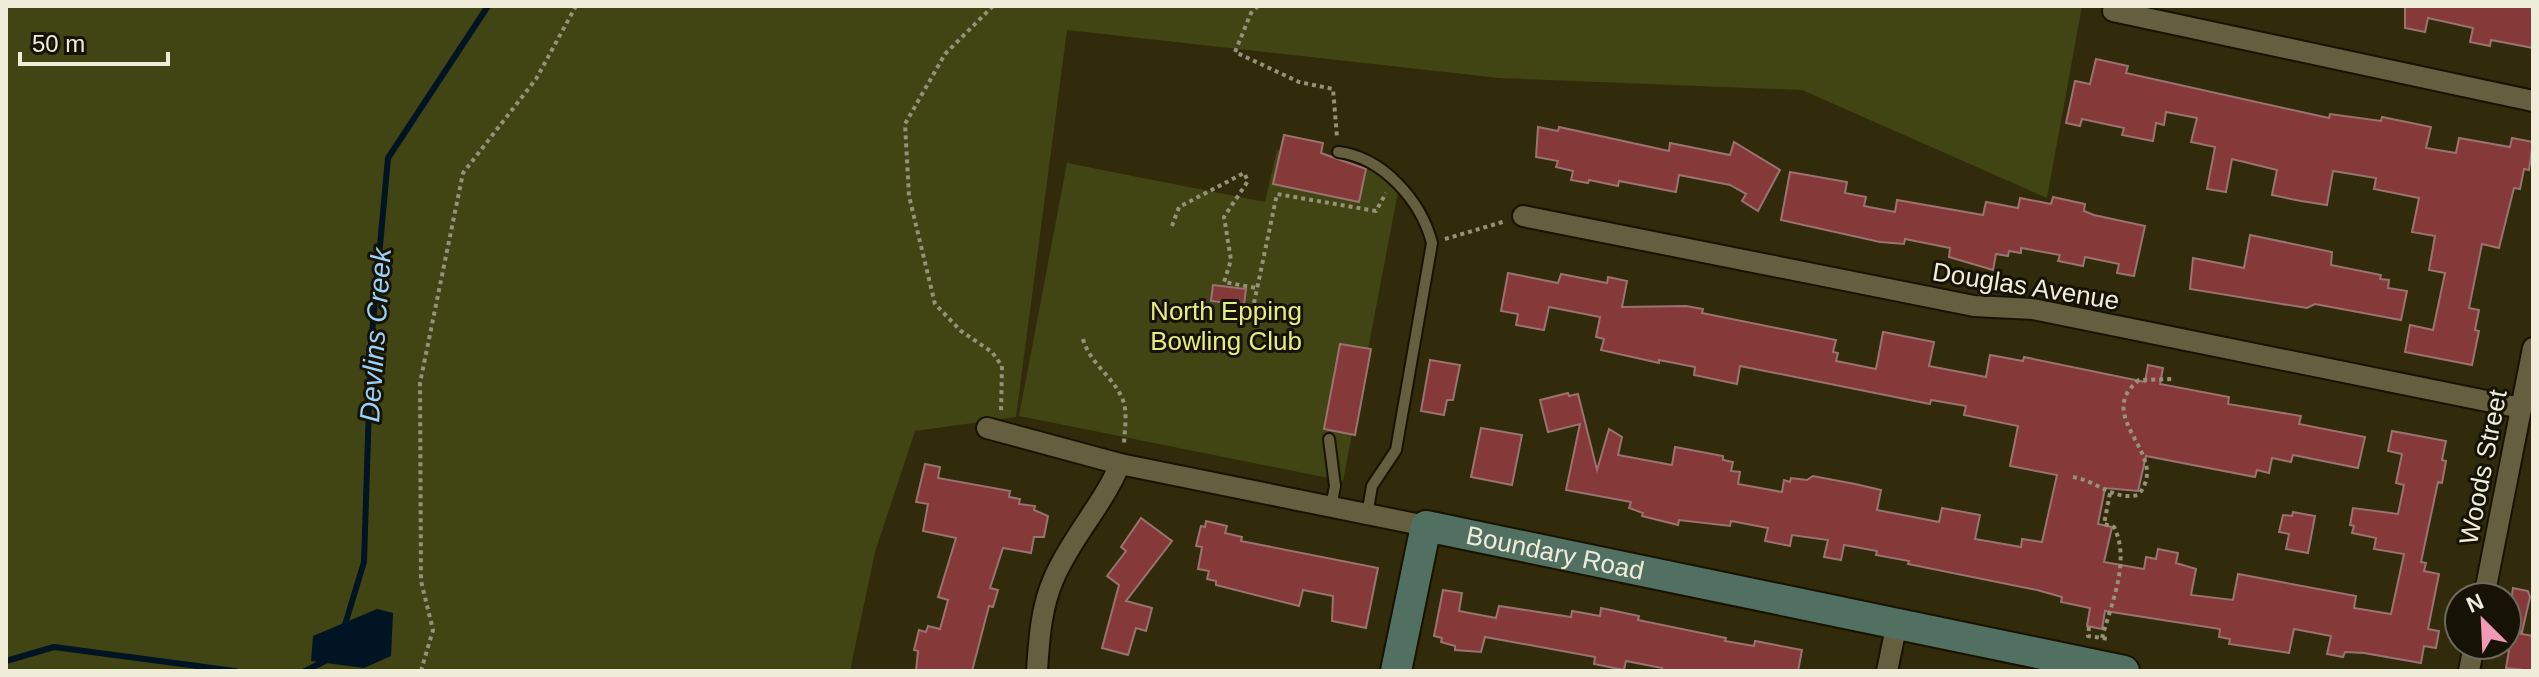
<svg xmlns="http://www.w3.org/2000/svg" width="2539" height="677" viewBox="0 0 2539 677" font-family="Arial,sans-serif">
<rect width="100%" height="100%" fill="#312a0b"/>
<g fill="#414514">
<path d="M6 6H2082L2047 198 1802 90 1499 78 1067 30 1016 417 915 431 875 552 850 671H6Z"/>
<path d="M1277 150 1401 176 1343 481 1019 416 1067 163 1265 202Z"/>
</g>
<path fill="#001423" d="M377 609 393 613 391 656 364 668 311 661 313 636Z"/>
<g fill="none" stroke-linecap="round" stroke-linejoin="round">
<g stroke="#001423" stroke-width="6">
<path d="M344 628 364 562 371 344 388 158 488 6"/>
<path d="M6 661 54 647 235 671"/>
<path d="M305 671 327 660"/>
</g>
</g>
<g fill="#863939" stroke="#997371" stroke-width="2">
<path d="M2405 6H2533V48L2491 40 2490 46 2470 42 2473 28 2428 18 2425 32 2405 28Z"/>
<path d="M2096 59 2128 66 2126 73 2329 118 2330 114 2381 121 2382 117 2431 127 2426 148 2456 153 2459 138 2510 147 2512 138 2533 142 2529 170 2524 169 2520 189 2514 188 2499 248 2482 244 2469 308 2479 310 2475 330 2479 331 2472 365 2405 352 2410 325 2433 330 2445 273 2429 270 2435 236 2412 232 2419 198 2374 189 2376 178 2333 171 2327 205 2301 201 2272 195 2277 170 2232 159 2226 192 2207 189 2215 147 2191 142 2197 118 2166 112 2164 125 2156 123 2153 141 2122 135 2124 128 2082 119 2080 126 2066 123 2075 81 2090 84Z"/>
<path d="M1538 127 1558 131 1559 127 1669 151 1670 143 1730 155 1734 142 1780 170 1758 211 1742 201 1746 194 1730 185 1679 175 1676 192 1619 181 1618 186 1589 180 1588 183 1571 180 1573 171 1556 167 1558 161 1536 157Z"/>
<path d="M1284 135 1323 143 1321 153 1366 169 1359 202 1273 184Z"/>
<path d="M1790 172 1847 182 1845 193 1866 197 1864 206 1895 212 1897 200 1983 215 1986 202 2018 208 2020 198 2051 204 2053 197 2085 204 2084 211 2094 215 2145 226 2134 276 2117 273 2119 264 2085 257 2083 266 2058 261 2060 255 2021 248V253L2009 251 2008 256 1996 254 1993 270 1949 257 1950 248 1905 239 1904 244 1880 242 1781 220Z"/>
<path d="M2250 235 2332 252 2331 265 2381 275 2380 279 2389 280 2388 288 2407 291 2401 320 2315 304 2307 308 2190 289 2193 258 2244 268Z"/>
<path d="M1508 273 1558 283 1561 274 1607 283 1608 277 1627 281 1622 307 1686 306 1703 309 1702 313 1836 340 1833 352 1838 353 1836 361 1876 369 1883 332 1934 342 1929 366 1986 377 1990 355 2023 361 2024 357 2145 382 2148 365 2163 368 2160 384 2229 397 2228 404 2301 416 2299 424 2365 437 2358 468 2293 455 2291 462 2272 458 2269 473 2257 470 2255 477 2146 456 2138 491 2105 488 2098 524 2112 527 2104 562 2144 569 2146 557 2156 559 2158 549 2178 553 2176 563 2196 569 2191 595 2233 600 2238 574 2356 596 2354 608 2391 614 2404 554 2374 549 2376 538 2352 533 2354 526 2350 525 2353 508 2398 514 2404 485 2396 483 2402 454 2388 451 2392 431 2446 441 2442 460 2446 461 2442 483 2438 482 2421 562 2426 563 2424 571 2439 574 2428 629 2439 631 2436 648 2424 646 2421 663 2364 653 2345 652 2343 657 2327 654 2331 636 2294 629 2289 653 2229 644 2230 639 2219 637 2220 629 2105 611 2102 629 2087 626 2090 608 2061 602 2062 597 2037 590 1908 564 1909 561 1876 555 1877 551 1844 545 1841 560 1824 557 1828 540 1792 535 1790 546 1765 541 1768 528 1731 521 1730 526 1679 520 1678 525 1642 516 1643 513 1629 508 1631 502 1566 490 1580 424 1548 432 1540 400 1568 393 1569 396 1578 394 1597 470 1609 429 1622 437 1618 455 1672 465 1675 447 1723 456V460L1733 462 1731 471 1740 472 1738 484 1782 492 1784 480 1790 482 1791 478 1807 480 1813 476 1855 484 1881 490 1877 510 1939 522 1942 508 1980 515 1975 539 2021 547 2022 539 2042 542 2057 475 2010 466 2018 426 1964 415 1966 406 1931 400 1930 404 1740 366 1737 384 1694 375 1695 367 1659 360V363L1601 350 1604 339 1596 337 1600 317 1549 307 1544 330 1516 325 1518 314 1501 311Z"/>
<path d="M1213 285 1246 289 1244 305 1211 301Z"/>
<path d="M1340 344 1371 349 1355 435 1324 429Z"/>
<path d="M1430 360 1460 365 1453 400H1447L1444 415 1421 411Z"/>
<path d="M1481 428 1522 435 1512 485 1471 477Z"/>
<path d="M925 464 940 467 938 478 1010 491 1009 497 1020 499 1019 504 1035 506 1034 510 1048 516 1044 537H1034L1031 553 1003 548 990 588 998 590 993 607 989 606 972 671H916L918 651 914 650 919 630 926 632 928 626 940 629 948 600 938 597 956 538 923 531 928 504 916 502Z"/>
<path d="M2293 512 2315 516 2308 553 2286 549 2289 534 2279 532 2283 515 2292 516Z"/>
<path d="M1141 518 1172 541 1126 601 1152 608 1146 631 1136 628 1128 655 1102 648 1119 585 1107 576 1126 551 1121 547Z"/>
<path d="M1206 521 1227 526 1225 533 1242 537 1241 541 1378 568 1366 628 1332 621 1333 596 1303 590 1299 606 1216 585V581L1207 579 1209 571 1198 569 1202 547 1196 546 1201 526 1205 527Z"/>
<path d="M2513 588 2528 591 2530 597 2522 632 2507 629Z"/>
<path d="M1443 590 1462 593 1459 611 1496 618 1499 606 1571 617 1572 611 1600 616 1601 608 1639 616 1638 620 1726 638 1725 641 1754 646 1755 641 1802 650 1798 671H1661L1662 668 1626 661 1624 670 1594 664 1595 657 1485 637 1481 652 1455 650V646L1441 642 1442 638 1434 636Z"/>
<path d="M2512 632 2533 636V671L2506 668Z"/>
</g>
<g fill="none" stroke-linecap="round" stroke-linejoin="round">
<defs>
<g id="lane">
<path d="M1338 152C1383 157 1421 201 1432 243L1396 450 1372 486 1367 515"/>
<path d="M1329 439 1335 486 1331 507"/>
</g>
<g id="street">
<path d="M2113 11 2533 101"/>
<path d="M1523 216 1974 306 2033 309 2521 408"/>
<path d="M987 428 1120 464 1426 526"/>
<path d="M2484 597 2533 348"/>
<path d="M1037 671C1039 640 1041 607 1054 578 1071 538 1103 505 1120 464"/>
<path d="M1887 671 1897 623"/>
<path d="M2469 671 2474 645"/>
</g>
<g id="secondary">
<path id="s1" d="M1396 671 1426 526 2124 671"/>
</g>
</defs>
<use href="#lane" stroke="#181300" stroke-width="14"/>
<use href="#street" stroke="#181300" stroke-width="24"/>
<use href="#secondary" stroke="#181300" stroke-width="34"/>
<g stroke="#969179" stroke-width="4" stroke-dasharray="4 4" stroke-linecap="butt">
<path d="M993 6 945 54 905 124 909 196 935 304 961 331 992 352 1002 366 1001 413"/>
<path d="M1258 6 1251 13 1235 52 1299 82 1333 89 1337 137"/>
<path d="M1172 226 1179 207 1244 173 1248 181 1224 217 1231 260 1224 282 1256 288"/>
<path d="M1445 239 1506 221"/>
<path d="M1254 303 1277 194 1376 211 1386 193"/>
<path d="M1083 339C1089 362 1111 375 1121 396 1129 410 1124 431 1124 446"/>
<path d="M2073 477C2097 481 2114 501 2138 495 2173 455 2091 418 2139 380L2173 379"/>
<path d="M2089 627 2088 636 2109 639"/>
<path d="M2102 638C2111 604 2131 561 2114 527L2104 524 2110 493"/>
<path d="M421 671 433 630 421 581 420 383 463 173 536 79 576 6"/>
</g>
<use href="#lane" stroke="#665f3f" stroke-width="10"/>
<use href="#street" stroke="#665f3f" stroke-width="20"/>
<use href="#secondary" stroke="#527061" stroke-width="30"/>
</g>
<g text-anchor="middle" stroke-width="6" stroke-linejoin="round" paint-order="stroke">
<g font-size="26" fill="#efecda" stroke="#161306">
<text transform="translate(2026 286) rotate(9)" y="9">Douglas Avenue</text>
<text transform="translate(2483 467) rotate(-79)" y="9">Woods Street</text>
<text dy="9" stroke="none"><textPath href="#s1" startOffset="280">Boundary Road</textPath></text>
</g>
<g font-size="26" fill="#e4ee7e" stroke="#161306">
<text x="1226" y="320">North Epping<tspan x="1226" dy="30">Bowling Club</tspan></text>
</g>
<g font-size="28" font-style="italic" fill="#99d3fb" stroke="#161306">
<text transform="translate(375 335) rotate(-86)" y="10">Devlins Creek</text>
</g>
</g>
<rect width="2539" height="677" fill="none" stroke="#efecda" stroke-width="16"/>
<g transform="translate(2483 621) rotate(336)"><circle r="38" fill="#161306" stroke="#6d6a5b" stroke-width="2"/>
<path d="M0-6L14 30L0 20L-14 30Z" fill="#f09ab6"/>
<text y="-12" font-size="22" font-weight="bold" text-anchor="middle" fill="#efecda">N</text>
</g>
<path d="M20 52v12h148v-12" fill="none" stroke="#efecda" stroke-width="4"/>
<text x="32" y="52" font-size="24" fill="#efecda" stroke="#161306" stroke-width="6" paint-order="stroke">50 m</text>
</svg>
